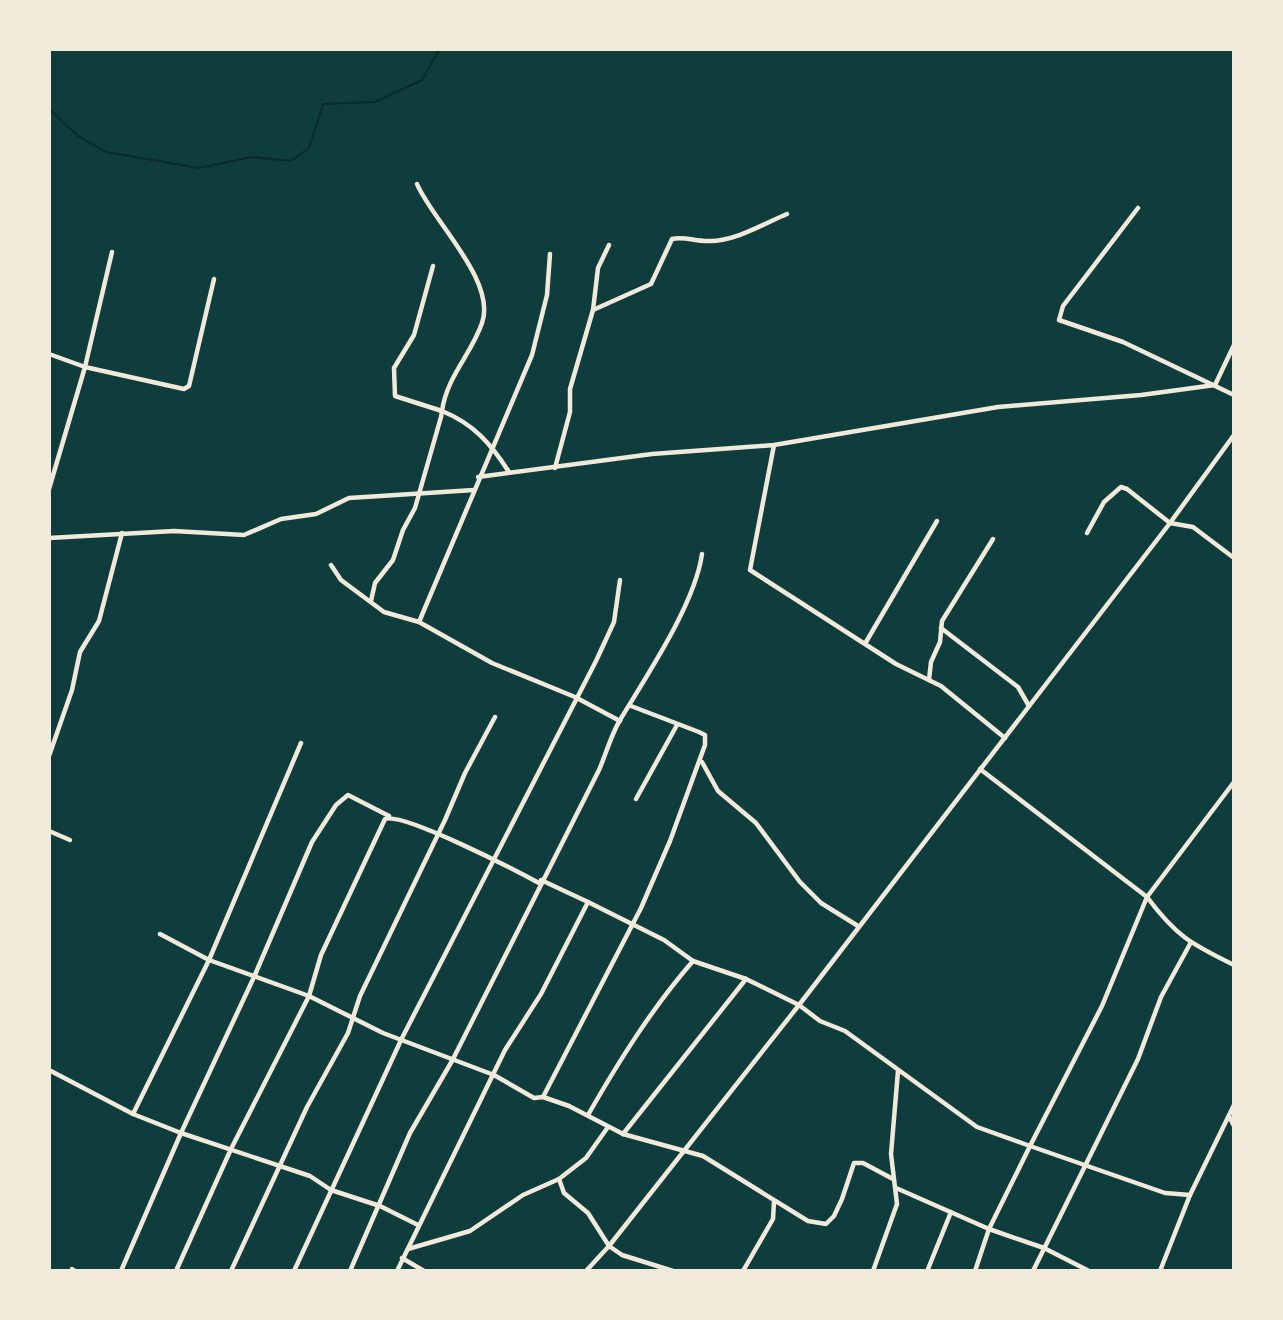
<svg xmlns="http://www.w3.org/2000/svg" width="1283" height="1320" viewBox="0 0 1283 1320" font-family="'Golos Text',sans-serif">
<rect width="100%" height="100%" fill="#0f3d3e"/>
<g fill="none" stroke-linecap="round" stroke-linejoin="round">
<path stroke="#0a2a2b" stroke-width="2" d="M49 109 78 136 106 152 199 168 252 157 291 161 309 148 323 104 375 102 422 80 440 49"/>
<g stroke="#f1e9da" stroke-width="4.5">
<path d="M417 184C432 220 497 281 482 323 471 355 447 376 442 411 474 424 491 444 509 472"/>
<path d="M1138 208 1063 306 1059 320 1123 342 1234 395"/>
<path d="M593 310 651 284 672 239C685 236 696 242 710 241 736 241 763 224 787 214"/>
<path d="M49 354 85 367 184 389 189 386 214 279"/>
<path d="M774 445 750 570 896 664 941 686 1005 738"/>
<path d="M555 468 570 412V389L593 310 598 268 609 245"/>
<path d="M478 477 652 454 774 445 998 407 1141 395 1215 385 1234 345"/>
<path d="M49 489 85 367 112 252"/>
<path d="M1087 533 1104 502 1121 487 1127 489 1170 523 1193 527 1234 558"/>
<path d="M49 538 174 531 244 535 281 519 316 514 349 498 474 490"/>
<path d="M331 565 341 580 384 612 419 622 492 663 575 697 620 721"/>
<path d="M371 601 375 583 393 560 403 530 415 508 441 417 442 411 395 396 394 368 414 335 433 266"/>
<path d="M419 622 532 355 547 295 550 254"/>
<path d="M941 628 1018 687 1029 706"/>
<path d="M866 642 937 521"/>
<path d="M929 680 931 662 940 642 942 621 993 539"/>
<path d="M49 756 72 690 80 652 99 621 122 533"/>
<path d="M702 762 718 791 756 823 800 882 821 903 858 926"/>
<path d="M980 769 1147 897 1234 782"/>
<path d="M636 799 677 725"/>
<path d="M389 816 348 795 336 805 312 842 254 977 181 1133 310 1176 331 1190 380 1206 418 1225"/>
<path d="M49 831 70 840"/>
<path d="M541 880 588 902"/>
<path d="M160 934 209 960 309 996 383 1033 494 1075 534 1098 543 1097 569 1106 623 1134 703 1156 808 1221 826 1224 834 1216 842 1199 854 1163H863L893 1179"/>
<path d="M49 1070 133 1114 181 1133 121 1271"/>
<path d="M543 1097 641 908 670 841 705 745V735L699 732 631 706"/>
<path d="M133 1114 209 960 301 743"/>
<path d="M588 1115C619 1061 652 1008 693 961"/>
<path d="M1229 1116 1234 1126"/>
<path d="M623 1134 746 979"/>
<path d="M559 1179 564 1193 588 1213 609 1246 622 1255 673 1271"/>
<path d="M896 1188 989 1229 1030 1146 1165 1193 1190 1195"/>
<path d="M408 1249 470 1231 523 1195 559 1179 586 1158 608 1127"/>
<path d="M402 1258 424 1271"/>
<path d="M72 1269 75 1271"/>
<path d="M928 1269 951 1212"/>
<path d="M176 1271 231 1149 309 996 321 955 385 819C403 812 517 871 539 883"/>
<path d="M231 1271 307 1107 348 1033 360 996 445 820 465 773 495 717"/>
<path d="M294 1271 402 1038 596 661 614 622 620 580"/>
<path d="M350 1271 410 1133 452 1061 599 770C606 754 611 735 620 720 647 675 695 604 702 554"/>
<path d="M397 1271 505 1050 541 994 588 902 664 940 693 961 746 979 799 1005 820 1021 845 1031 977 1127 1030 1146 1102 1006 1147 897C1176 936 1191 944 1234 965"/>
<path d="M586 1271 609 1246 799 1005 1170 523 1234 435"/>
<path d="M743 1271 773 1219 774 1202"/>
<path d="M873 1271 897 1204 891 1154 898 1071"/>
<path d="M975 1271 989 1229 1044 1248 1089 1271"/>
<path d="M1033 1271 1138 1059 1161 997 1190 944"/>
<path d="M1160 1271 1190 1195 1234 1105"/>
</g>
</g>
<rect width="1283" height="1320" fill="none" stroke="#f1e9da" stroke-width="102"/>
</svg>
